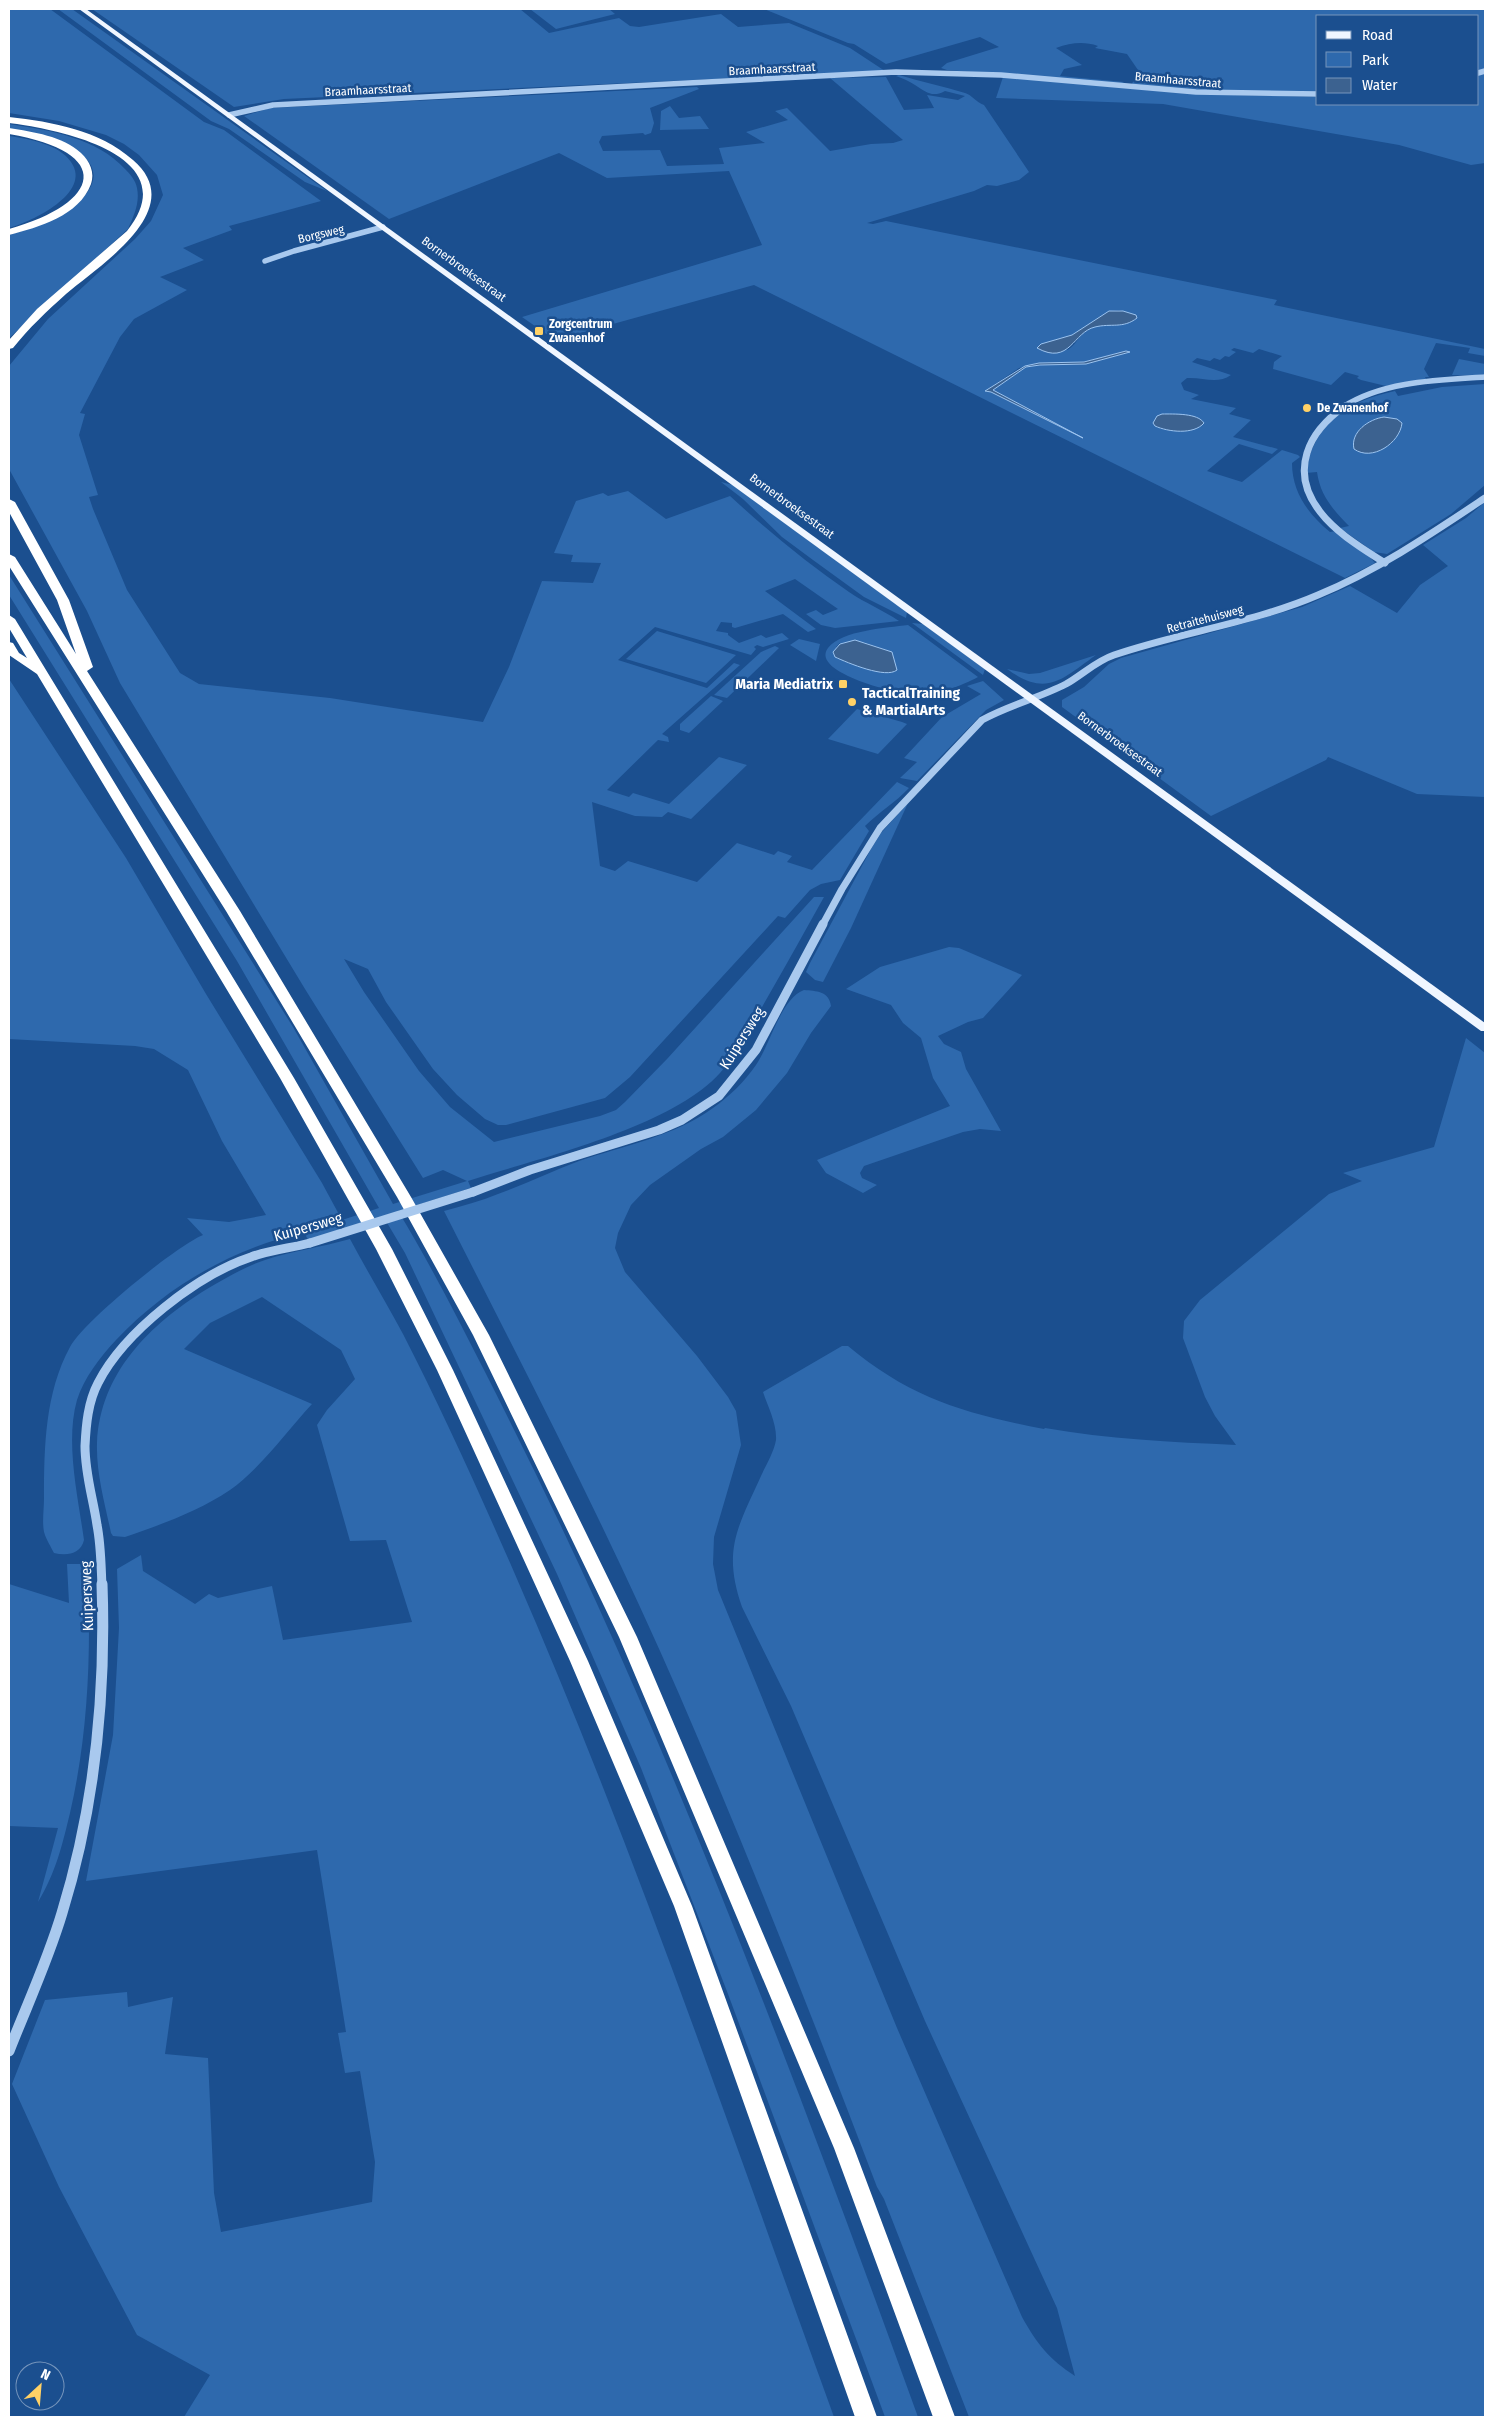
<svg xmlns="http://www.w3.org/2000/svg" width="1494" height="2426" viewBox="0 0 1494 2426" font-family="'Fira Sans Condensed',sans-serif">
<rect width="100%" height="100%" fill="#1b4f8f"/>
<g fill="#2e69ad" fill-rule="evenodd">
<path d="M9 9H50L204 122 224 130 321 201 229 226 232 230 183 248 204 260 160 277 187 290 134 319 120 337 80 413 85 414 79 435 98 495 89 497 93 509 127 590 180 673 199 684 330 698 483 722 509 667 542 581 593 583 601 563 571 562 573 555 554 553 576 501 603 493 608 496 628 491 666 519 730 496C768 531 807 563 849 592 865 603 883 610 899 621L835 628 821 625 806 614 816 610 823 615 838 609 795 579 765 591 816 629 808 632 783 614 735 628 732 627V623L721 622 716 631 728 633V635L739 643 761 635 766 638 782 633 789 639 763 647 757 645 754 647 756 649 751 655 655 627 618 660 707 688 734 663 740 665 662 734 668 737 669 742 658 740 607 790 629 797 633 793 669 804 719 757 747 765 691 819 668 812 662 817 635 816 592 802 600 866 615 871 628 861 697 882 737 843 774 855 778 851 792 856 787 862 812 870 897 782 909 788C896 802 879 812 865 826L869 831 840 880 821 884 810 890 785 918 778 916 630 1077 605 1098 506 1125H498L485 1119 457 1095 433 1069 386 1002 368 969 344 959 364 992 419 1071 450 1107 494 1142 600 1116 616 1110 625 1102 667 1059 814 897H824C805 931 786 965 766 1000 752 1025 739 1051 720 1073 670 1128 539 1158 468 1181L471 1188 398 1211C429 1262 456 1315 483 1368 523 1447 562 1526 598 1606 718 1871 819 2144 918 2417H885L728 1994 641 1768 557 1574 405 1253 383 1216 308 1240 304 1232C232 1249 167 1286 116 1340 100 1357 84 1378 77 1400 65 1442 78 1497 84 1540 81 1554 67 1556 54 1553 51 1547 46 1539 44 1532 42 1522 44 1509 44 1498 44 1447 45 1393 70 1347 83 1322 176 1246 203 1235L187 1218 229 1222 266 1215 222 1141 188 1070 154 1049 135 1046 9 1039V679L126 858 206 994 322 1183 342 1220 379 1208 237 961 9 595V575L293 1027 393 1204 467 1181 443 1170 423 1178 305 989 120 683 87 611 9 469V366L48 319 135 239 151 221 163 195 157 175 139 155 124 144 106 135 59 121 9 113Z"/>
<path d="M58 9H72L327 191 305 182 229 129 211 121Z"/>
<path d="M92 9H520L549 33 619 18 630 26 639 27 721 14 738 27 789 23 850 48 885 71 284 99 234 107Z"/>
<path d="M530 9H609L615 14 556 29Z"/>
<path d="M764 9H1485V69L1478 71V16H1318V92L1202 91 1132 84 1138 70 1127 54 1095 48 1098 46C1083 41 1071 43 1056 48L1082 65 1064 69 1060 76 1124 82 1119 84 947 70 941 68 947 63 999 47 980 37 886 64 854 44 848 43Z"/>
<path d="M1485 74V163L1471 165 1399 145 1163 104 996 98 1003 77 1195 94 1318 97V104H1478V75Z"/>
<path d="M899 75C921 82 943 86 965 93 972 95 976 102 984 105L1029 172 1019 180 997 186 987 185 974 191 867 223 873 224 886 221 1277 300 1274 305 1485 349V356L1468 353 1470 348 1436 343 1424 369 1429 377H1425L1427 381 1386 386 1361 380 1357 378 1359 376 1345 372 1331 385 1273 369 1274 362 1282 356 1259 349 1253 353 1234 348 1231 350 1236 352 1229 357 1225 356 1220 360 1214 358 1210 361 1197 358 1192 362 1231 375C1217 385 1203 377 1187 378L1181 383 1184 390 1199 395 1191 399 1236 408 1229 414 1251 420 1233 437 1278 449 1272 454 1239 444 1207 471 1242 482 1282 450 1298 455 1300 457 1292 463C1292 492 1308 514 1330 532L1336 531 1369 556 1375 563 1345 578 754 285 555 340 522 317 762 245 729 171 607 178 559 153 389 219 244 116 270 108 697 87 699 89 650 108 654 123 651 133 645 135 643 133 602 136 599 142 603 151 660 150 667 166 724 164 719 148 765 143 746 132 788 120 775 111 787 108 830 151 871 144 893 143 903 140 830 78 886 77 904 110 934 108 927 95 958 100 965 96 945 91C932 98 926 92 915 85 909 81 902 78 896 76ZM1119 310 1136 315 1137 318C1120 330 1111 322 1094 327 1079 331 1078 345 1067 350L1041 344 1072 335 1109 311ZM1126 351 1129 352 1086 364 1040 365 1026 367 993 390 1083 438 991 392 985 391 1019 368 1039 363 1084 362ZM1174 414 1201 419 1204 423 1189 430 1160 429Z"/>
<path d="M670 106 679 118 700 116 709 129 660 130 661 111Z"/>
<path d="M9 124C49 130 97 138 125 169 130 174 136 181 137 188 140 203 134 215 128 229L9 338V235C34 227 69 216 86 194 119 152 36 132 9 129Z"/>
<path d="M9 136C29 139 59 144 71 162 93 193 31 222 9 228Z"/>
<path d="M1459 359 1485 364V376L1452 375Z"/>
<path d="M1485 384V485L1451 514 1387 554 1374 552 1340 528 1349 526C1333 510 1320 495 1317 472L1306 473C1312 425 1349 400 1395 391L1398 396 1442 387ZM1381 417 1402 423 1399 434 1392 442 1366 425Z"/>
<path d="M721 482 733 485 907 612 906 618 864 597 813 560 782 537 743 499Z"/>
<path d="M1485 502V797L1417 794 1328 757 1326 760 1211 816 1062 707V700L1084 687 1109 664 1121 658 1302 607 1350 586 1397 613 1420 585 1448 566 1423 545 1466 518Z"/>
<path d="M912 623 923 624 985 669 983 675Z"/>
<path d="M908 625 978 677C962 686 935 695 916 695 902 695 809 673 828 648 842 630 887 628 908 625ZM863 642 892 652 873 670 858 666 836 647 840 643Z"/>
<path d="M657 631 736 655 706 683 626 659Z"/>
<path d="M799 639 820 644 816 661 790 645Z"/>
<path d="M775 646 779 648 777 650 727 698 714 695 761 652Z"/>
<path d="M1096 655C1062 679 1047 698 1007 669L1029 674 1040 673Z"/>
<path d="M983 681 1004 700 986 710 917 781 900 778 917 762 904 758 942 717 981 694 967 686Z"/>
<path d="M711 696 723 701 689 733 680 730V724Z"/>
<path d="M857 709 902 722 907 724 878 754 828 739Z"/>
<path d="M908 803 851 928 823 982 815 980 806 972 810 963 871 849 881 833Z"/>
<path d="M949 947 959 948 1022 975 983 1018 968 1022 938 1036 944 1044 961 1052 966 1069 1001 1131 980 1129 963 1132 864 1166 860 1173 862 1178 877 1185 863 1193 826 1173 817 1160 950 1106 933 1078 921 1038 903 1023 891 1005 846 989 880 967Z"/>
<path d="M804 990C816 991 829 991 831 1006L811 1033 787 1073 756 1110 723 1137 701 1149 650 1185 631 1205 618 1233 615 1248 625 1272 697 1356 728 1397 736 1411 741 1445 714 1537 713 1564 718 1590 897 2028 1022 2317C1037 2344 1049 2359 1075 2376L1057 2308 925 2021 791 1706 742 1607C722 1550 738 1527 761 1476 766 1465 774 1452 776 1440 777 1424 768 1407 763 1392L842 1346H848C910 1398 966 1414 1044 1429L1045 1428C1108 1439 1171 1442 1236 1445L1215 1416 1205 1397 1183 1338 1184 1321 1200 1300 1329 1194 1362 1181 1343 1173 1434 1147 1466 1038 1485 1053V2417H969L884 2199 877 2187C814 2021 749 1856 679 1694 608 1530 525 1371 444 1211 462 1206 481 1201 498 1194 526 1184 552 1171 579 1161 623 1146 675 1136 713 1108 730 1096 744 1082 756 1065 770 1045 781 998 804 990Z"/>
<path d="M350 1239C367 1271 386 1302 403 1334 443 1412 479 1492 514 1572 635 1849 731 2134 834 2417H184L210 2375 137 2335 59 2187 12 2084 45 2000 127 1992 128 2007 173 1997 165 2054 208 2058 214 2193 221 2232 372 2202 375 2162 360 2071 345 2073 338 2033 346 2032 317 1850 86 1881 113 1735 119 1628 117 1569 141 1555 143 1571 195 1604 209 1594 218 1598 272 1586 283 1640 412 1622 386 1540 350 1541 317 1425 327 1410 355 1379 341 1350 262 1297 210 1323 184 1349 312 1404C288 1430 259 1470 230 1490 199 1511 160 1525 125 1537L113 1536 111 1533C105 1504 96 1473 97 1443 100 1373 150 1324 207 1289 226 1278 244 1267 265 1260 292 1251 322 1247 350 1239Z"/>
<path d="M67 1564H81L85 1568 88 1577C91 1657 88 1735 70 1813 62 1846 56 1872 38 1902L58 1828 9 1826V1584L69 1603Z"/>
</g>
<g fill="#3c6290" stroke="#9cc4f0">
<path d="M1109 311H1123L1136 315 1137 318C1123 329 1111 323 1095 327 1073 332 1070 366 1037 348L1041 344 1072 335Z"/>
<path d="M1126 351 1130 352 1086 364 1040 365 1026 367 993 390 1083 438 991 392 985 391 1025 366 1039 363 1084 362Z"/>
<path d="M1162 414C1174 414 1198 413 1204 423 1194 435 1168 432 1155 426L1153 423 1157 416Z"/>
<path d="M1384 417 1397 419 1402 423C1400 443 1372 462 1354 449 1350 432 1369 419 1384 417Z"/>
<path d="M855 640 892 652 897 670C886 679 848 663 835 657L833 652 840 644Z"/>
</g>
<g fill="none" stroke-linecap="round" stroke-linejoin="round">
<g stroke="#a9c9ee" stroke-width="5.5">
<path d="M1478 73 1485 71"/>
<path d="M229 115 273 105 896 72 1001 75 1196 92 1318 94"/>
<path d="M265 261 294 251 383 227"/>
<path d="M1343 407C1383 381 1439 380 1485 377"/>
</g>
<g stroke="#a9c9ee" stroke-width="7">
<path d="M1345 406C1328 418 1313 433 1307 453 1291 505 1348 540 1385 563"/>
<path d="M822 926 842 889 880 828 982 720C1009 705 1039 698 1066 684 1082 675 1096 661 1114 655 1181 632 1253 623 1318 595 1378 570 1431 534 1485 498"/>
</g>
<g stroke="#a9c9ee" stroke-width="9">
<path d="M473 1192 530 1170 659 1130 682 1120 719 1096 756 1050 823 924"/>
<path d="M102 1586C101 1566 101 1545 97 1525 93 1498 85 1474 85 1446 86 1425 88 1402 98 1383 124 1332 197 1275 251 1257 270 1250 291 1248 310 1243"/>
</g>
<path stroke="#a9c9ee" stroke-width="11" d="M9 2051C27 2005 48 1960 62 1913 95 1806 106 1696 102 1584"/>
<path fill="#f0f6ff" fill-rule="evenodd" d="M79 9H86L1485 1023V1031H1481Z"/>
<g fill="#fff" fill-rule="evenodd">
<path d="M9 117C53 122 99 130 133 160 190 209 100 265 66 294 47 311 29 328 13 348L9 349V340L37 309 127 231C188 155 58 129 9 123Z"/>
<path d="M9 128C33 132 63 136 81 153 90 161 95 173 91 184 79 216 39 227 9 235V229C102 203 115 152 9 134Z"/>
<path d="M9 499 15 502 69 600 93 667 87 671 240 911 411 1197 489 1335 637 1637 854 2148 955 2417H933L834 2148 619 1637 473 1335 397 1197 226 911 9 566V554L15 557 76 654 57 600 9 512Z"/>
<path d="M9 615 15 619 294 1078 392 1249 453 1370 588 1661 692 1906 877 2417H855L674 1906 570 1661 437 1370 376 1249 280 1078 37 674 9 655V642L13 643 19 653 27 658 9 628Z"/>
</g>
<path stroke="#a9c9ee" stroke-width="9" d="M310 1243 473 1192"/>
</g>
<g fill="#ffd166" stroke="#1b4f8f" stroke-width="2">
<rect x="534" y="326" width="10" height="10" rx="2.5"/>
<circle cx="1307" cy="408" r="5"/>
<rect x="838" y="679" width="10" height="10" rx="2.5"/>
<circle cx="852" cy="702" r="5"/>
</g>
<g text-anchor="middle" stroke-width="5" stroke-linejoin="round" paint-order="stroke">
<g font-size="12" fill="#fff" stroke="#1b4f8f">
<text transform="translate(772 69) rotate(-3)" y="4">Braamhaarsstraat</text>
<text transform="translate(1178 80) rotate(5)" y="4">Braamhaarsstraat</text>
<text transform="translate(368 90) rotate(-3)" y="4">Braamhaarsstraat</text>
<text transform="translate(321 234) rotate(-13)" y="4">Borgsweg</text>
<text transform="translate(464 269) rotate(36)" y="4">Bornerbroeksestraat</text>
<text transform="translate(792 506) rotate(36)" y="4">Bornerbroeksestraat</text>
<text transform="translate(1205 619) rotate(-15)" y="4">Retraitehuisweg</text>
<text transform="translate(1120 744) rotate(36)" y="4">Bornerbroeksestraat</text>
</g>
<g font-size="12" font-weight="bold" fill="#fff" stroke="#1b4f8f" text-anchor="start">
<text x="549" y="328">Zorgcentrum<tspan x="549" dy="14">Zwanenhof</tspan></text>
<text x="1317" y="412">De Zwanenhof</text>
</g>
<g font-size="15" font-weight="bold" fill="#fff" stroke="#1b4f8f" text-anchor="end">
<text x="833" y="689">Maria Mediatrix</text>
<text x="862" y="698" text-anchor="start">TacticalTraining<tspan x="862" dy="17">&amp; MartialArts</tspan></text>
</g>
<g font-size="15" fill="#fff" stroke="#1b4f8f">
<text transform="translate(742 1038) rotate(-58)" y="5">Kuipersweg</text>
<text transform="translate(308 1227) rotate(-16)" y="5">Kuipersweg</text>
<text transform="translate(87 1596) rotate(-92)" y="5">Kuipersweg</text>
</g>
</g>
<rect width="1494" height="2426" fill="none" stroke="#ffffff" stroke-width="20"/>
<rect x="1316" y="15" width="162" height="90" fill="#1b4f8f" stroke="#7695bc"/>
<rect x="1326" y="31" width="25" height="8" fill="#f0f6ff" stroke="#7695bc"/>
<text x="1362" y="40" font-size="15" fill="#ffffff">Road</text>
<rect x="1326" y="52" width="25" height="15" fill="#2e69ad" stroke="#7695bc"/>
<text x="1362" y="65" font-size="15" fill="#ffffff">Park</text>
<rect x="1326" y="78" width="25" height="15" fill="#3c6290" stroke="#7695bc"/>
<text x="1362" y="90" font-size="15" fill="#ffffff">Water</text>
<g transform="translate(40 2386) rotate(26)"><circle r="24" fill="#1b4f8f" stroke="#7695bc"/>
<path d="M0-4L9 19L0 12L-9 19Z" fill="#ffd166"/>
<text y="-8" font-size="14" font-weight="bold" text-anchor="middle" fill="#ffffff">N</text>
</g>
</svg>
